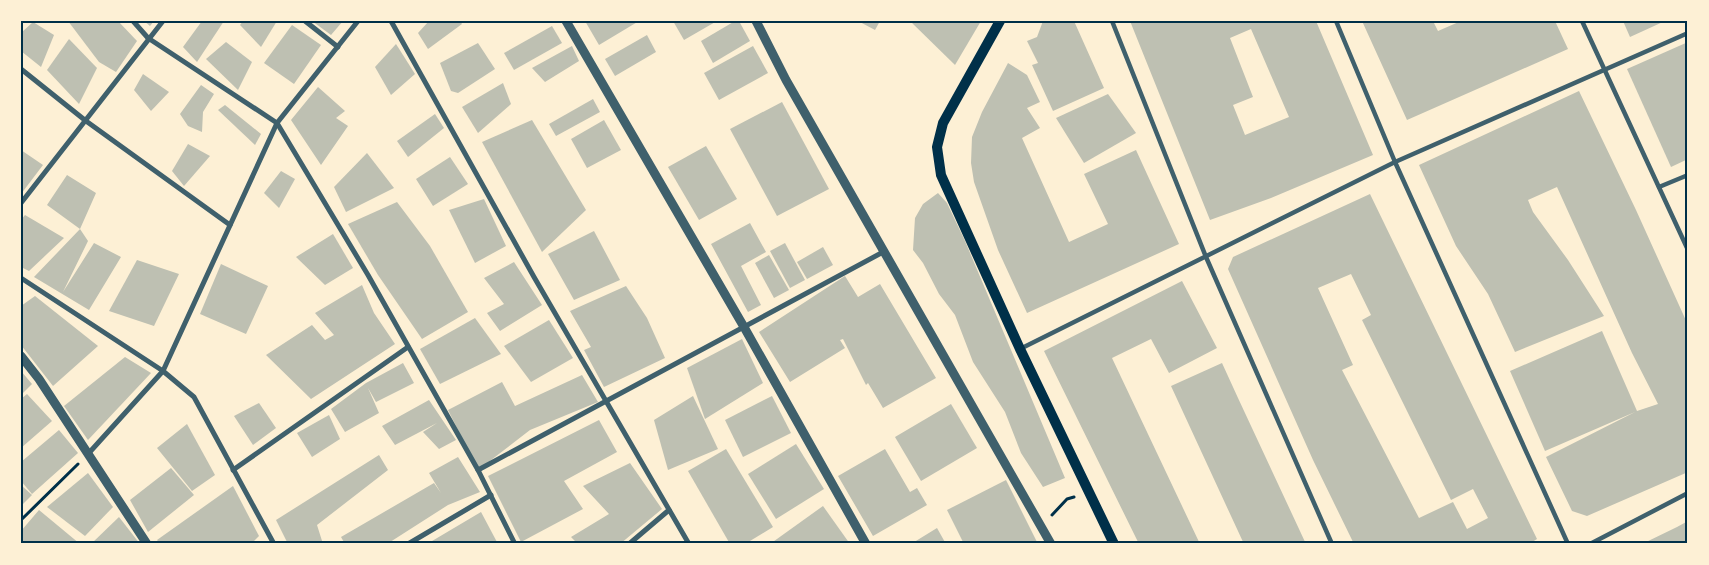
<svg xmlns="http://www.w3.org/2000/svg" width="1709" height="565" viewBox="0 0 1709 565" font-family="'Archivo Narrow',sans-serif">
<rect width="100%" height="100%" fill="#fdf0d5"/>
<g fill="#bec0b2" fill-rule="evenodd">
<path d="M68 21H118L137 41 116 72 99 62Z"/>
<path d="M144 21H154L150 26Z"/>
<path d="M202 21H224L197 62 183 47Z"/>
<path d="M243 21H277L261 47 240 25Z"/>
<path d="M312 21H343L331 35Z"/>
<path d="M429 21H460L462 24 428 49 418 33Z"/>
<path d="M585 21H639L599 45Z"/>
<path d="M673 21H717L684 40Z"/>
<path d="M735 21H739L750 41 713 63 701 41Z"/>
<path d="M858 21H880L875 30Z"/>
<path d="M910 21H981L955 65Z"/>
<path d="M1043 21H1074L1104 88 1053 111 1032 65 1038 63 1027 41 1037 37Z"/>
<path d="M1130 21H1316L1373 155 1271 198 1210 220ZM1251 29 1289 117 1245 135 1233 105 1253 97 1230 38Z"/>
<path d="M1362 21H1433L1438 31 1461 21H1555L1568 49 1407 120Z"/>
<path d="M1623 21H1665L1630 37Z"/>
<path d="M33 22 54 35 41 67 21 51V33Z"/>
<path d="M292 25 321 45 294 84 264 63Z"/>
<path d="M552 26 562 43 514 70 504 53Z"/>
<path d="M647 35 656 52 615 76 605 59Z"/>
<path d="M69 39 97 68 79 104 47 70Z"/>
<path d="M226 42 252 62 238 90 206 59Z"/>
<path d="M1688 42V159L1671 167 1627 69Z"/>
<path d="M478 43 495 69 458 93 451 91 440 63Z"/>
<path d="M396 44 415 74 391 95 375 67Z"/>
<path d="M572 46 579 61 545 82 532 68Z"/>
<path d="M753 46 768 73 719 100 704 73Z"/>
<path d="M1008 63 1027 75 1040 102 1027 108 1040 128 1022 138 1069 242 1108 224 1084 174 1136 150 1179 244 1027 313 998 250 974 182 971 163 972 137 982 112Z"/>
<path d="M143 74 169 92 151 111 134 90Z"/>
<path d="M503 83 511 104 478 133 462 107Z"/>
<path d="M201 85 214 94 203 112 202 132 188 126 180 114Z"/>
<path d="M318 87 345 111 336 118 348 126 321 165 291 120Z"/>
<path d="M1579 91 1636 210 1688 325V472L1587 516 1572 511 1546 457 1635 412 1545 451 1510 371 1602 331 1637 411 1658 404 1632 353 1557 187 1528 200 1533 212 1568 260 1604 316 1515 352 1488 294 1456 246 1419 165Z"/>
<path d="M1108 94 1136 133 1084 163 1056 118Z"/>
<path d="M593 99 600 112 556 136 549 124Z"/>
<path d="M782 102 829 189 777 216 730 129Z"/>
<path d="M225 105 261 134 255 145 218 110Z"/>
<path d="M435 114 444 128 408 157 397 141Z"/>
<path d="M532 120 586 210 542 252 482 142Z"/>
<path d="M604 120 621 150 587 168 571 139Z"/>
<path d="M188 144 210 156 184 186 172 171Z"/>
<path d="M706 146 737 199 699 220 668 167Z"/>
<path d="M21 150 43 165 21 194Z"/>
<path d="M367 153 394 188 346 212 334 187Z"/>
<path d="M450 157 468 184 433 206 416 179Z"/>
<path d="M281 171 295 179 279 208 264 193Z"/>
<path d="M67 175 96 193 80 229 88 241 63 292 94 243 121 257 89 310 34 277 80 229 47 205Z"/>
<path d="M938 193 947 203 965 241 1065 478 1043 487 1021 453 1005 412 973 362 955 315 939 294 923 263 913 250 915 218 923 204Z"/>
<path d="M1370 194 1537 539 1529 544H1354L1313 460 1228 269 1233 257ZM1351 274 1371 315 1362 320 1451 500 1473 489 1488 518 1467 529 1453 502 1419 518 1342 370 1353 365 1318 288Z"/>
<path d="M484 199 506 246 475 263 449 210Z"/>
<path d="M397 202 430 246 468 312 422 339 378 275 348 224Z"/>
<path d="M25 215 64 238 29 271 21 267V220Z"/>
<path d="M750 223 766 252 741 266 761 305 748 312 711 244Z"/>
<path d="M594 231 620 280 574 300 548 254Z"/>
<path d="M333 234 353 268 325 285 296 257Z"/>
<path d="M785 243 805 280 790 288 770 251Z"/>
<path d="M823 247 833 265 807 279 797 262Z"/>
<path d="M769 255 789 290 774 298 755 263Z"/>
<path d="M137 260 179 274 154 326 109 311Z"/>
<path d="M514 262 542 305 500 331 487 313 504 304 484 278Z"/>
<path d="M221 264 268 286 246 334 200 314Z"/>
<path d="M845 276 858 297 880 284 936 378 883 408 868 383 866 385 843 339 840 340 845 348 790 382 759 332Z"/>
<path d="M1182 281 1217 348 1169 373 1151 339 1112 358 1200 544H1139L1044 351Z"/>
<path d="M362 285 374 313 395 344 311 399 266 355 312 325 325 340 334 335 315 313Z"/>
<path d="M626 286 647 318 665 358 604 387 584 350 591 347 570 311Z"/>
<path d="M35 296 98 346 53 386 21 345V306Z"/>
<path d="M475 318 501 354 440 384 420 349Z"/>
<path d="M549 320 573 358 531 382 504 346Z"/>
<path d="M742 339 763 383 705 419 687 368Z"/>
<path d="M125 357 151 373 88 440 64 406Z"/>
<path d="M403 363 414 383 376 402 368 388 379 413 345 432 331 409 366 383Z"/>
<path d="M1222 363 1238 398 1306 544H1244L1225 503 1171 386Z"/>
<path d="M21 371 32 384 21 395Z"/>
<path d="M582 375 598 402 530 430 478 470 448 410 502 382 515 406Z"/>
<path d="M27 394 52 421 21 448V399Z"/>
<path d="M693 396 718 449 668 470 654 420Z"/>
<path d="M772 396 791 433 743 457 725 420Z"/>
<path d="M429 400 456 440 439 449 423 432 437 423 395 445 382 426Z"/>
<path d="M259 403 276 428 253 445 234 416Z"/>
<path d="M951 404 977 448 921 481 895 437Z"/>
<path d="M329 415 340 439 312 457 297 433Z"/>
<path d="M599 420 617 452 564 481 583 509 521 542 488 476Z"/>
<path d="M187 424 215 475 192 491 157 448Z"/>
<path d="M59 430 78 453 32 494 21 481V462Z"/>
<path d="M796 444 824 489 776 519 748 474Z"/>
<path d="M726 449 773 527 745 544H730L688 471Z"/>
<path d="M885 449 910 492 917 488 927 505 873 536 838 476Z"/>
<path d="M379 455 388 470 317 525 323 544H288L276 520Z"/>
<path d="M458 457 480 492 448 505 387 544H345L341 537 434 483 441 493 429 473Z"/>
<path d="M630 463 662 509 620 544H578L571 537 609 514 583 486Z"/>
<path d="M171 468 194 495 148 532 130 500Z"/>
<path d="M88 473 113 507 85 536 47 507Z"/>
<path d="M1006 480 1038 544H964L947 510Z"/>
<path d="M21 485 32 495 21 506Z"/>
<path d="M233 486 259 536 251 544H160L157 540Z"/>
<path d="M823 506 850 544H770Z"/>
<path d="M39 510 80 544H21V531Z"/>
<path d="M481 512 498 544H427Z"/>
<path d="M119 517 140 544H91Z"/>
<path d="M1688 521V544H1642L1677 527Z"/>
<path d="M937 528 946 544H911Z"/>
</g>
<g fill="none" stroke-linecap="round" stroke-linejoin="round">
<g stroke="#003049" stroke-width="3">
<path d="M1052 515 1067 499 1074 497"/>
<path d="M21 520 78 464"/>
</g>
<g stroke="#3f606c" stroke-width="4.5">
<path d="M1112 21 1206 257 1332 544"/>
<path d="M1336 21 1395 162 1568 544"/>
<path d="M1582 21 1688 250"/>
<path d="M1659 187 1688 175"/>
<path d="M1020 349 1395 162 1688 33"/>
<path d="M1590 544 1688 493"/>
</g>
<g stroke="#3f606c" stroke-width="5">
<path d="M133 21 148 38 277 123 368 275 478 470 515 544"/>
<path d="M305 21 338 47"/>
<path d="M391 21 534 277 689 544"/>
<path d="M21 69 86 121 230 225"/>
<path d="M21 203 163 21"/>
<path d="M21 278 163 371 194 397 274 544"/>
<path d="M88 454 163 371 277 123 358 21"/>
<path d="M233 470 408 347"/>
<path d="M478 470 885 251"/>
<path d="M408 544 491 495"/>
<path d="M629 544 669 510"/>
</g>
<g stroke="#3f606c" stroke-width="9">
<path d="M566 21 744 327 866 544"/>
<path d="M756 21 786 80 1051 544"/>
<path d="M21 356 39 379 147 544"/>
</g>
<path stroke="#003049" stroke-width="10" d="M1000 21 943 123 937 147 941 175 1020 349 1114 544"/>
</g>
<rect width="1709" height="565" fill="none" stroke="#fdf0d5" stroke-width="45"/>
<rect x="22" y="22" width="1664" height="520" fill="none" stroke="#003049" stroke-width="2"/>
</svg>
